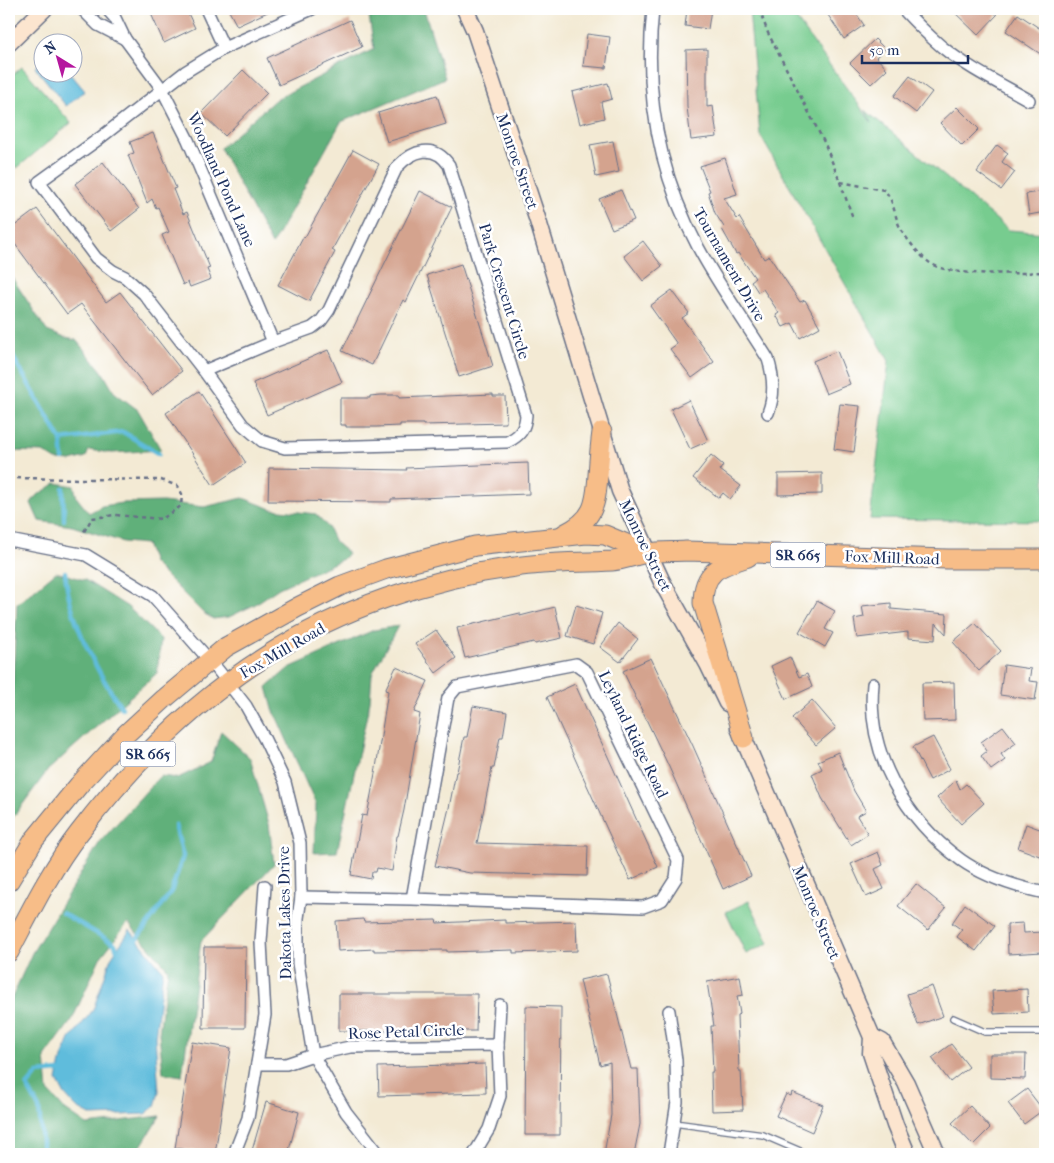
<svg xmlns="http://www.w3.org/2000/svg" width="1054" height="1163" viewBox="0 0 1054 1163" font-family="'IM FELL French Canon',serif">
<rect width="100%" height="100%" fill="#fff"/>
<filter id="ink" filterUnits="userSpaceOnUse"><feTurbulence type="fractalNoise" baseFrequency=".02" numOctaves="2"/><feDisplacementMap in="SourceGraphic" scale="10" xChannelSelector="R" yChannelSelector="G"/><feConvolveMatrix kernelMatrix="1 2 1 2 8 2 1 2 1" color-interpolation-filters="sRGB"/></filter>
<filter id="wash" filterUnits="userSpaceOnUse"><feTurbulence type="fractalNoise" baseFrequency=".0096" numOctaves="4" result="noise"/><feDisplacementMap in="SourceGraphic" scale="20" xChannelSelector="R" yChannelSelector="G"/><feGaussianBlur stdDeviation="1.12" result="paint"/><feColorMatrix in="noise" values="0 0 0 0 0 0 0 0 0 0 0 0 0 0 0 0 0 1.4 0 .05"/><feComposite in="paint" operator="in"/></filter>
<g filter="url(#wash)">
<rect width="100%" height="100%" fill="#f3ead4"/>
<g fill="#77cc8f" stroke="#497e76">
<path d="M749 9H789L872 123 865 110 1009 230 1045 233V521L870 519 889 361 760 135Z"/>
<path d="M22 67 71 123 17 168 9 158V78Z"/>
<path d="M749 901 769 943 746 954 726 912Z"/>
</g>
<g fill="#61b07a" stroke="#3e706c">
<path d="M368 9H424L445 78 341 122 272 245 220 148 276 99 374 49Z"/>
<path d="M9 273 47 331 65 338 76 340 102 371 114 392 138 410 161 450 112 453 89 450 86 457 71 461 56 460 43 452 9 451Z"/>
<path d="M56 483 74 486 77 498 89 513 102 506 122 503 163 502 204 507 243 498 272 509 316 514 328 527 335 542 348 553 343 559 279 588 254 605 229 617 213 619 202 612 153 563 146 544 123 542 72 526 39 521 31 503 35 497Z"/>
<path d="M56 572 85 580 128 607 161 639 157 673 48 770 9 823V757L17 604Z"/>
<path d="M398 626 372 674 370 701 337 852 314 853 316 805 273 709 267 687 289 668 374 630Z"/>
<path d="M221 731 250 758 269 824 274 864 201 941 182 1076 163 1073 159 1033 168 969 128 923 100 958 72 1020 45 1057 48 1091 64 1109 87 1125 160 1116 136 1154H9V1004L32 953 100 842 160 776 178 778 211 762Z"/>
</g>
<g fill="#5ebcdc" stroke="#3c769d">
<path d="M42 61V72L70 73 85 91 66 106 35 67Z"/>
<path d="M130 930 163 971 155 1037 159 1092 155 1106 145 1114 92 1116 77 1108 65 1095 57 1080 62 1058 70 1039 93 1010 111 958Z"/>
</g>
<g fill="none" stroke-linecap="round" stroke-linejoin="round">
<g stroke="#5ebcdc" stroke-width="4.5">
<path d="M9 350 61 440 123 432 159 454"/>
<path d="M61 440 63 459"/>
<path d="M63 488 64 520"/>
<path d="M65 572C69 618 95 670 122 708"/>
<path d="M62 913 115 944 117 950"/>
<path d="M137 939 171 892 183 856 175 825"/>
<path d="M43 1154 39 1108 27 1086 38 1073 59 1071"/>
</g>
</g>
<g id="blocks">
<g fill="#d4a38e">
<path d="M149 9H186L195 28 164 43Z"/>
<path d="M228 9H274L237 26Z"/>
<path d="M687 9H711L708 29 685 26Z"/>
<path d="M824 9H853L864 25 844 39Z"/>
<path d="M951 9H990L997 15 978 35Z"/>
<path d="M1018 14 1045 32V57L1006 31Z"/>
<path d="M350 20 362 47 279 85 267 58Z"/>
<path d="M587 34 610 37 606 68 583 66Z"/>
<path d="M875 39 885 49 876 57 887 69 871 84 850 63Z"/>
<path d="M707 49V107L713 106 717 137 691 140 687 107 686 50Z"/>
<path d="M243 70 267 93 225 136 201 113Z"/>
<path d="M910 76 932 92 916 113 894 96Z"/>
<path d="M608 83 612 99 601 102 604 118 580 124 572 92Z"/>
<path d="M437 95 446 124 387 142 378 113Z"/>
<path d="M957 107 979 129 962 146 940 123Z"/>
<path d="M153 133 176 188 173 189 183 214 187 212 210 268 207 269 211 279 190 287 188 282 183 285 162 235 169 232 158 207 156 208 152 199 147 203 128 155 134 153 130 142Z"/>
<path d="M613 141 619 172 596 177 590 145Z"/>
<path d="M997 145 1008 153 1002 162 1015 172 1001 190 977 172Z"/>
<path d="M353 150 379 164 332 250 335 252 309 301 278 285 304 236 305 237Z"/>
<path d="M725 158 737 194 724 198 737 219 739 217 764 259 769 256 800 302 805 300 820 327 800 338 792 323 783 327 776 315 779 313 763 289 758 292 751 281 755 278 738 253 736 254 722 229 724 227 715 213 708 192 710 191 700 166Z"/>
<path d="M103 162 139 209 111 231 75 184Z"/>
<path d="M621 190 634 220 612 229 599 199Z"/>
<path d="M420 191 452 207 406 302 403 300 372 365 342 351Z"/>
<path d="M1045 191V212L1029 215 1026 194Z"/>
<path d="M37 209 106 302 120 292 182 371 152 395 81 304 67 314 9 236V230Z"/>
<path d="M643 241 662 266 643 281 624 256Z"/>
<path d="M461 264 493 366 459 377 427 275Z"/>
<path d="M672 290 689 313 682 318 714 362 692 378 670 349 677 344 650 306Z"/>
<path d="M328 350 342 382 267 415 253 383Z"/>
<path d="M837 351 850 384 826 394 813 361Z"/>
<path d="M199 391 246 463 213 485 166 413Z"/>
<path d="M493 394V396H505L506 423 423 425V424H400V426L376 427H346V425H340V398H370V396L381 395H399V398Z"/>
<path d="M689 400 708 441 690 449 671 409Z"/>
<path d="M840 404 860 406 854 452 834 449Z"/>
<path d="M711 455 723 465 720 470 741 486 730 499 723 493 719 498 693 478Z"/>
<path d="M528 463 529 494 391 499V502L268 501 269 468 407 470 406 468Z"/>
<path d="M822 473V494L778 495V474Z"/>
<path d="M817 601 835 611 825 629 833 633 825 647 799 632Z"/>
<path d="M891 603V609L947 614 946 634 936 623 935 640 908 638V632L857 638 854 619 864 617 862 606Z"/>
<path d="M576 605 602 613 593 644 567 636Z"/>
<path d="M555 607 562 638 535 644 534 642 465 658 457 628 520 613V616Z"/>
<path d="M618 623 638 639 620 662 600 647Z"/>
<path d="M975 623 1001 651 979 671 953 642Z"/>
<path d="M436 630 456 658 436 673 415 644Z"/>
<path d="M790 657 799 677 807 674 812 687 786 699 771 666Z"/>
<path d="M651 658 693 746 751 876 723 889 669 767 623 671Z"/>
<path d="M1004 665 1031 669 1029 681 1038 682 1035 700 1000 695Z"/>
<path d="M396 667 428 681 414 712 420 714 404 810 398 836H397L392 871 377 868 376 872H372L371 879 351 875 362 815 367 816 376 768 388 691 385 690Z"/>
<path d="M954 682 955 720 923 721 922 683Z"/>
<path d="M575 684 658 867 630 880 547 697Z"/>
<path d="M812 700 836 728 816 745 792 718Z"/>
<path d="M473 706 507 712 503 737H500L494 768H492L477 843 588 846 587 876 470 873 435 866 449 808 456 772H457L464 737H467Z"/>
<path d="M1003 726 1016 743 1001 754 1005 760 991 770 981 756 987 751 981 742Z"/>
<path d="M933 737 950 769 930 780 913 747Z"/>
<path d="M838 752 854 791 866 811 857 816 868 834 851 845 822 798 812 774 822 769 818 761Z"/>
<path d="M956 780 960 789 966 784 984 803 961 824 937 798Z"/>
<path d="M1026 824 1045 831V858L1018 848Z"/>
<path d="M878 852 883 865 875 869 884 889 866 897 851 864Z"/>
<path d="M916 884 946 908 928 930 898 906Z"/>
<path d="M965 904 995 926 976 951 957 937 962 930 952 923Z"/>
<path d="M363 919 364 922 436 920 437 923 505 920V923L576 921 577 951 513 953V950L447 952V950L374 951V949L338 951 336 921Z"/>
<path d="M1023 923 1024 933 1043 932V952L1008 954 1007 924Z"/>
<path d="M204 947H246L245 1028H203Z"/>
<path d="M607 974 631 1069H638L640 1124 634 1154H604L611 1115 610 1062 600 1065 580 980Z"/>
<path d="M740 976 743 995 737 996 740 1014 737 1015 739 1071H741L743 1110 712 1111 711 1072H713L711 1026H714L707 982Z"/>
<path d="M932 986 943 1016 918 1025 907 994Z"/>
<path d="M1027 989 1028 1012 994 1014 992 991Z"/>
<path d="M339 994H477L476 1031H339Z"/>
<path d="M526 1006 561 1007 560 1135H525Z"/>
<path d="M192 1042 231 1048 215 1154 175 1148Z"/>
<path d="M951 1044 969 1067 950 1082 932 1058Z"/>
<path d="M990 1054H1026L1025 1079 990 1078Z"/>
<path d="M485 1064 486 1093 379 1096 378 1067Z"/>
<path d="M1027 1089 1043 1110 1024 1124 1008 1103Z"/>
<path d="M792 1092 823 1105 812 1132 776 1116 786 1094 791 1096Z"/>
<path d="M266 1102 299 1112 288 1154H251Z"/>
<path d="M970 1106 990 1128 973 1145 952 1123Z"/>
</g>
</g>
</g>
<g filter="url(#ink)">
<use href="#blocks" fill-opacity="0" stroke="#677087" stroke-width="1"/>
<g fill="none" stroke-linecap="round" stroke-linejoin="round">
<defs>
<g id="service">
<path d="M953 1018 985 1032H1045"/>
<path d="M674 1123 763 1135 807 1154"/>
</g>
<g id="minor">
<path d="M82 9 98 25 125 39"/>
<path d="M107 9 115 18 125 39 162 89 188 140 273 342"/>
<path d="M206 9 224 48 312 9"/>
<path d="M653 9C644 93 658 172 698 247 719 286 745 322 768 359 774 378 775 395 768 413"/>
<path d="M903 9C915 22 928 35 942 47 968 68 999 83 1029 100"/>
<path d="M204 371 273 342 312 328 321 321 329 310 397 167C413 150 434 143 449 165L526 415C525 429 520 436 507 442L285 448 262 441 243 425 204 371 144 294 125 277 113 271 96 258 39 182 100 138 185 72 224 48"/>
<path d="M9 540 86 555 153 596 218 670 246 706 264 738 285 782 300 843 301 897 298 918V963L313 1055 346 1112 379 1154"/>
<path d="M873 684C866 754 906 820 961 860 985 877 1017 887 1045 893"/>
<path d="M301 897 412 899 643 907 662 900 676 878 678 860 587 672 576 664 457 687 448 698 412 899"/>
<path d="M669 1011 676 1060 677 1102 669 1154"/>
<path d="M498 1045 500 1005"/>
<path d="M257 1064H286L313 1055 350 1047 498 1045 500 1096 489 1129 474 1154"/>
<path d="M234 1154 248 1118 265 1015 261 942 265 886"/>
</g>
<g id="secondary">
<path d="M465 9 475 31 538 221 620 491 662 582 708 664 727 703"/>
<path d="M9 43 44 9"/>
<path d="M739 728 872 1037 871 1053 895 1125 907 1154"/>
<path d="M872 1037 882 1042 906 1083 937 1154"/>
</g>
<g id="primary">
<path d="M564 534C594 520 596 504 598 475 599 460 600 446 602 432"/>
<path d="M744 738 703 603C703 570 720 566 748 557"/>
<path d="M9 881 34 840 79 785 126 734 164 699 226 647 298 607 340 586 386 569 475 546 586 534 605 535 648 553"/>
<path d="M9 952C30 912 51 869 79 833 131 765 195 701 268 655 339 609 431 578 515 567 547 562 579 563 612 561 624 560 636 555 648 553 661 551 674 552 686 551L948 559H1045"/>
</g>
</defs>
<use href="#service" stroke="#677087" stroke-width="8"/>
<use href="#minor" stroke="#677087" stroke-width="14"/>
<use href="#secondary" stroke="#677087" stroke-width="19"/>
<use href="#primary" stroke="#677087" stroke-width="21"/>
<g stroke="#677087" stroke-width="2.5" stroke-dasharray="4 4" stroke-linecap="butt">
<path d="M759 9 768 33 825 144 840 182 884 190C895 200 894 219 902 231 910 243 919 255 930 263 951 278 1019 273 1045 272"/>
<path d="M840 182 853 218"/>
<path d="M9 189 12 187"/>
<path d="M9 478 161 480 178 486 182 494 181 506 162 519 115 515 92 518 82 535"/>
</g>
<use href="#service" stroke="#fff" stroke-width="5.5"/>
<use href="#minor" stroke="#fff" stroke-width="11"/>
<use href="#secondary" stroke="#fce5cf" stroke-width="16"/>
<use href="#primary" stroke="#f7bd88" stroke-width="19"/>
</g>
</g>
<g text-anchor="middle" stroke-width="5" stroke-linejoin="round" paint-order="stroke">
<g fill="#fff" stroke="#5f6d8e" stroke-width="1">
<rect x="770.5" y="542.5" width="55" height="25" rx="4"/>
<rect x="120.5" y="741.5" width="55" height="25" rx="4"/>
</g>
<g font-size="15" font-weight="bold" fill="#1b2f5e">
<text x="798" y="560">SR 665</text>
<text x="148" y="759">SR 665</text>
</g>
<g font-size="16" fill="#1b2f5e" stroke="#fff">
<text transform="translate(518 161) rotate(71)" y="6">Monroe Street</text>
<text transform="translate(222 179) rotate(66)" y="6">Woodland Pond Lane</text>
<text transform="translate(730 264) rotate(60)" y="6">Tournament Drive</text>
<text transform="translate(505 291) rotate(73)" y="6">Park Crescent Circle</text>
<text transform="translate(646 545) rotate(64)" y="6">Monroe Street</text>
<text transform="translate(892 557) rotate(2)" y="6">Fox Mill Road</text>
<text transform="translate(282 650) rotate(-30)" y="6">Fox Mill Road</text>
<text transform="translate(634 734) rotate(64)" y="6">Leyland Ridge Road</text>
<text transform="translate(817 912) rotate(67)" y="6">Monroe Street</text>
<text transform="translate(284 913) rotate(-91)" y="6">Dakota Lakes Drive</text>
<text transform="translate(406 1031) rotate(-2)" y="6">Rose Petal Circle</text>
</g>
</g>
<rect width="1054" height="1163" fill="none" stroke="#fff" stroke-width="30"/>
<g transform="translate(58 58) rotate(323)"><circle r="24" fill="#ffffff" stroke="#a4acbf"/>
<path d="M0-4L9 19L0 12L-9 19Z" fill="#b5179e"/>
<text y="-8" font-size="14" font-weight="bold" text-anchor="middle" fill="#1b2f5e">N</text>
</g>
<path d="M862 55v8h106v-8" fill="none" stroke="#1b2f5e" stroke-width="2.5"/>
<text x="869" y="55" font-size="15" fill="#1b2f5e" stroke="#ffffff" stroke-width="4" paint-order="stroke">50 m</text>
</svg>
